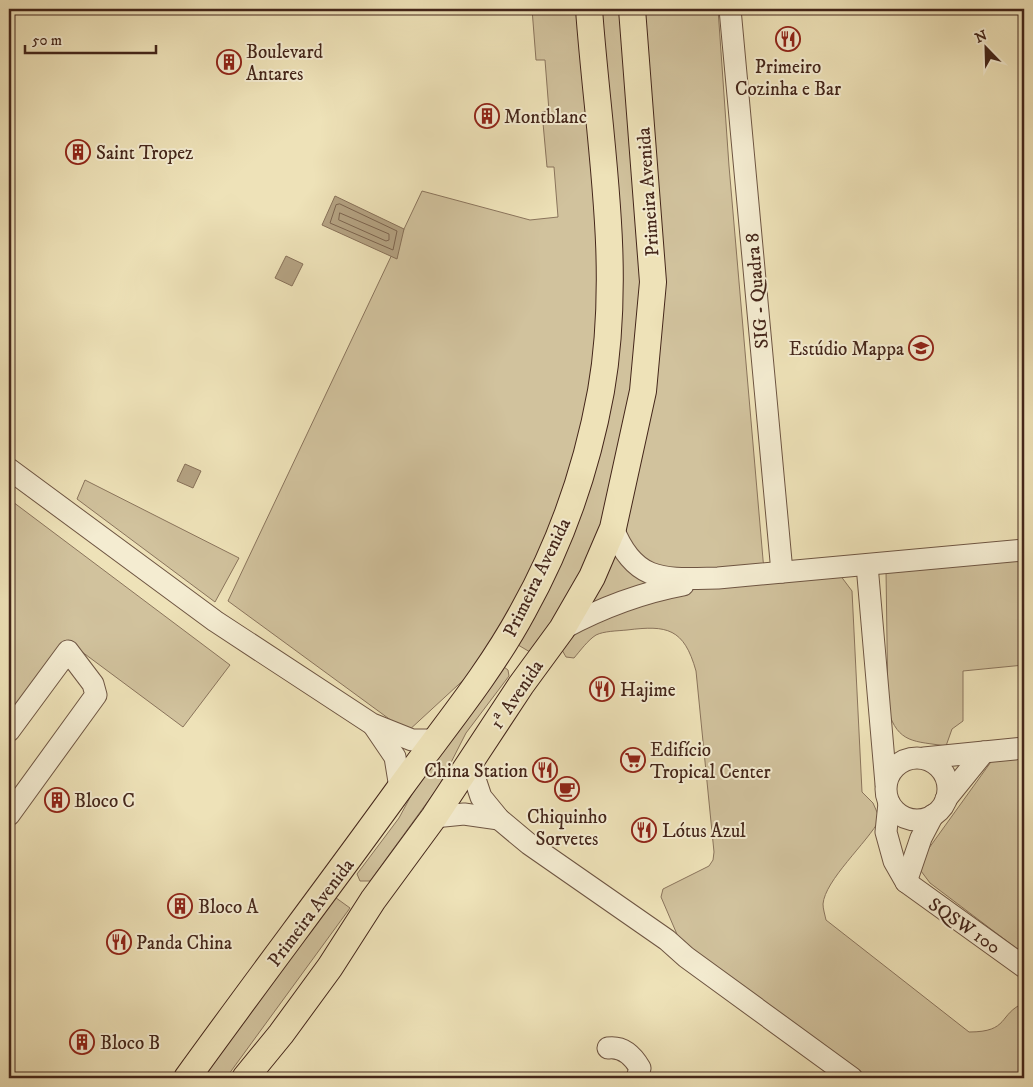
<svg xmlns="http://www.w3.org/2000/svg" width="1033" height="1087" viewBox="0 0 1033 1087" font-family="'IM FELL DW Pica',serif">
<rect width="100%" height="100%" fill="#eee2b8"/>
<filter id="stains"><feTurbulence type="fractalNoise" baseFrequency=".004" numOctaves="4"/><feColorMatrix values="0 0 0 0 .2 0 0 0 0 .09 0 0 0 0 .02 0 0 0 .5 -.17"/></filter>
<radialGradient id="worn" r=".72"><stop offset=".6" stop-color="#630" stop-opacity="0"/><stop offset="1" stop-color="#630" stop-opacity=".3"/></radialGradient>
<g fill="#d1c29d" stroke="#8a745c">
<path d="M532 9H718L729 166 764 571 661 585 530 652 508 639 407 732 228 601 422 191 530 220 558 217 554 167H547L542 112 549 111 545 60H536Z"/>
<path d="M85 480 239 558 215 602 77 499Z"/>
<path d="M9 499 230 665 183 727 66 640 9 716Z"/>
<path d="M1024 559V665L963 671V721L952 729 946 746C915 741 898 744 888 710L886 570Z"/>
<path d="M840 575 852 591 862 792 873 803 880 819C867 843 825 880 823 904 823 909 825 915 826 920L969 1032C1010 1032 998 1014 1024 1003V1078H868L679 939 661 897 663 889 709 866 713 860 714 852 696 671C684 628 667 625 627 630 617 631 604 631 596 635 588 640 580 651 574 658L566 657 562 650 570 634 606 610 689 587Z"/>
<path d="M504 667 508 670 509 676 466 733 439 786 370 881H360L357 874 399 818 413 792Z"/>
<path d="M1024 752V954L930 883 921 871 924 855 993 759Z"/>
<path d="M332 895 350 908 226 1078H197Z"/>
</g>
<g fill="#b4a282" stroke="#877058">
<path d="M335 196 404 229 397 259 322 225Z"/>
<path d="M286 256 303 264 292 286 275 278Z"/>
<path d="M185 464 201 471 193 488 177 481Z"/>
</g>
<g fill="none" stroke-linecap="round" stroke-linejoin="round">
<g stroke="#7c644e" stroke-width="1">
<path d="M340 204 397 231 393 250 330 223 336 205Z"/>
<path d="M340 213 389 234V240L386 241 339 220Z"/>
</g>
<defs>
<g id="minor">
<path d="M730 9 782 572"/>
<path d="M9 469 215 621 372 724 412 740H436"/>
<path d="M613 528C635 584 665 579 718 578L1024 550"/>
<path d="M867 565 886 784"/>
<path d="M562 629C601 608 640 593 683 585"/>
<path d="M374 726 395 757 400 788"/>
<path d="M9 731 68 651 93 684 96 695 9 815"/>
<path d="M924 758 1024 748"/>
<circle cx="917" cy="789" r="31"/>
<path d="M473 761 474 776 481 797 499 819 529 844 667 940 686 957 852 1078"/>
<path d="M946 799 984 752"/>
<path d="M889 803 886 832 894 861 906 882 1024 967"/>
<path d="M434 817 464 814 499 819"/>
<path d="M906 882 921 838 933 815"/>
<path d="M608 1048C623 1046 633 1056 640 1068L637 1078"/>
</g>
<g id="major">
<path d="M187 1078C257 981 330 885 400 788 442 730 489 674 523 611 561 543 587 468 601 391 623 265 598 135 589 9"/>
<path d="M245 1078 281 1034 330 967 373 900 434 817 521 685 562 629 592 577 613 528 643 391 653 282 632 9"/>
</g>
</defs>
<use href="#minor" stroke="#6e5542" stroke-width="23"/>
<use href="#major" stroke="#44261a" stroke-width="28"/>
<use href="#minor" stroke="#f4ecd1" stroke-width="21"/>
<use href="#major" stroke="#eee2b8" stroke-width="26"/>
</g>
<defs>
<symbol id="restaurant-ring" viewBox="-11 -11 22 22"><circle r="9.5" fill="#f4ecd1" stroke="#8f2418" stroke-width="1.5"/><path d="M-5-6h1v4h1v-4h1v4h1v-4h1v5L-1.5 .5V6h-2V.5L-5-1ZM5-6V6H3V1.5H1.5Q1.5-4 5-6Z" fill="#8f2418"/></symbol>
<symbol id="building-ring" viewBox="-11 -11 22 22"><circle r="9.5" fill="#f4ecd1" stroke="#8f2418" stroke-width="1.5"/><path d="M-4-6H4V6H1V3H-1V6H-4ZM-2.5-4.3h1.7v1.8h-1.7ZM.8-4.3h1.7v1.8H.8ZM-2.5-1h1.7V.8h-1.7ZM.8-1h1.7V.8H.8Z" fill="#8f2418"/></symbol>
<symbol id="university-ring" viewBox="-11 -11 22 22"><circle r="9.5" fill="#f4ecd1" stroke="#8f2418" stroke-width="1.5"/><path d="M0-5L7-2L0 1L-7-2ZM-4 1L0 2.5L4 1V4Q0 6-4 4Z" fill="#8f2418"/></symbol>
<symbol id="supermarket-ring" viewBox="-11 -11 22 22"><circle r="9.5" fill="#f4ecd1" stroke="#8f2418" stroke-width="1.5"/><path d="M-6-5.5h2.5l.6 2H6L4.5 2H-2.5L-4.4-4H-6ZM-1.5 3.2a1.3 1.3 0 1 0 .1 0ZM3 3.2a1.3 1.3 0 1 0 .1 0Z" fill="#8f2418"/></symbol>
<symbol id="cafe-ring" viewBox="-11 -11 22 22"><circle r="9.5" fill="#f4ecd1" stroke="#8f2418" stroke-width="1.5"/><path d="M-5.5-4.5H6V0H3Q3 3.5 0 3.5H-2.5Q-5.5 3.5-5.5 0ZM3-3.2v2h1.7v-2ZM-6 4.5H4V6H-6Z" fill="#8f2418"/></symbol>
</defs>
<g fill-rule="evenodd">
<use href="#restaurant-ring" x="774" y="25" width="28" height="28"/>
<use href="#building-ring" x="215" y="48" width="28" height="28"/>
<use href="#building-ring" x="473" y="102" width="28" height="28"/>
<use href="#building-ring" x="64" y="138" width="28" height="28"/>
<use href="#university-ring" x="907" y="334" width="28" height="28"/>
<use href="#restaurant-ring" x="588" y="675" width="28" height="28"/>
<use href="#supermarket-ring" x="619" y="746" width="28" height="28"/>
<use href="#restaurant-ring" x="531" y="756" width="28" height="28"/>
<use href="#cafe-ring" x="553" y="775" width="28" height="28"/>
<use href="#building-ring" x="43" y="786" width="28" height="28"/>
<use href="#restaurant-ring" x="630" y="816" width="28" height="28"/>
<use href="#building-ring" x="166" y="892" width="28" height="28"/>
<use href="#restaurant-ring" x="105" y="928" width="28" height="28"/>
<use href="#building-ring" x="68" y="1028" width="28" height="28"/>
</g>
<g text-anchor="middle" stroke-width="4" stroke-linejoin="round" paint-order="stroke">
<g font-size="19" fill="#44261a" stroke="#f4ecd1" text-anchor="start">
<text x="246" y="58">Boulevard<tspan x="246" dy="22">Antares</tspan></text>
<text x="788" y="73" text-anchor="middle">Primeiro<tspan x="788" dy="22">Cozinha e Bar</tspan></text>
<text x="504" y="123">Montblanc</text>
<text x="96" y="159">Saint Tropez</text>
<text x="904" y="355" text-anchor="end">Estúdio Mappa</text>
<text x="620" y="696">Hajime</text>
<text x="650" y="756">Edifício<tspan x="650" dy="22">Tropical Center</tspan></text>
<text x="528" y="777" text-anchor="end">China Station</text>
<text x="74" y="807">Bloco C</text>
<text x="567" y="823" text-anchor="middle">Chiquinho<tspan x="567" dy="22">Sorvetes</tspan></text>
<text x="662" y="837">Lótus Azul</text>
<text x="198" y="913">Bloco A</text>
<text x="136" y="949">Panda China</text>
<text x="100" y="1049">Bloco B</text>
</g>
<g font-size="19" fill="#44261a" stroke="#f4ecd1">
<text transform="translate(647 192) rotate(-94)" y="7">Primeira Avenida</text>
<text transform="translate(756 291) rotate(-95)" y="7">SIG - Quadra 8</text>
<text transform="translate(536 577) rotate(-64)" y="7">Primeira Avenida</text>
<text transform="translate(516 694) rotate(-56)" y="7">1ª Avenida</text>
<text transform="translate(310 912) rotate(-53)" y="7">Primeira Avenida</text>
<text transform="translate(965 925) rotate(35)" y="7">SQSW 100</text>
</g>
</g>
<rect width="1033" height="1087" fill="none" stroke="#eee2b8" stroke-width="30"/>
<rect x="10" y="10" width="1013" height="1067" fill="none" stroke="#44261a" stroke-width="2.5"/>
<rect x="15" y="15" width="1003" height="1057" fill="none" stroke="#44261a"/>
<g transform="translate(986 48) rotate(337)" stroke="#f4ecd1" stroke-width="4" paint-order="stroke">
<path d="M0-4L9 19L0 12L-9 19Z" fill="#44261a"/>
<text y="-8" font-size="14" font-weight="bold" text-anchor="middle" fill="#44261a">N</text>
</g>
<path d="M25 45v8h131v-8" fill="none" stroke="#44261a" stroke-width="2.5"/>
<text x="32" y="45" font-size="15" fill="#44261a" stroke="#f4ecd1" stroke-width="4" paint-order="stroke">50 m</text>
<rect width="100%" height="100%" filter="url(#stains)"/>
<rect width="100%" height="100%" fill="url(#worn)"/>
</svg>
